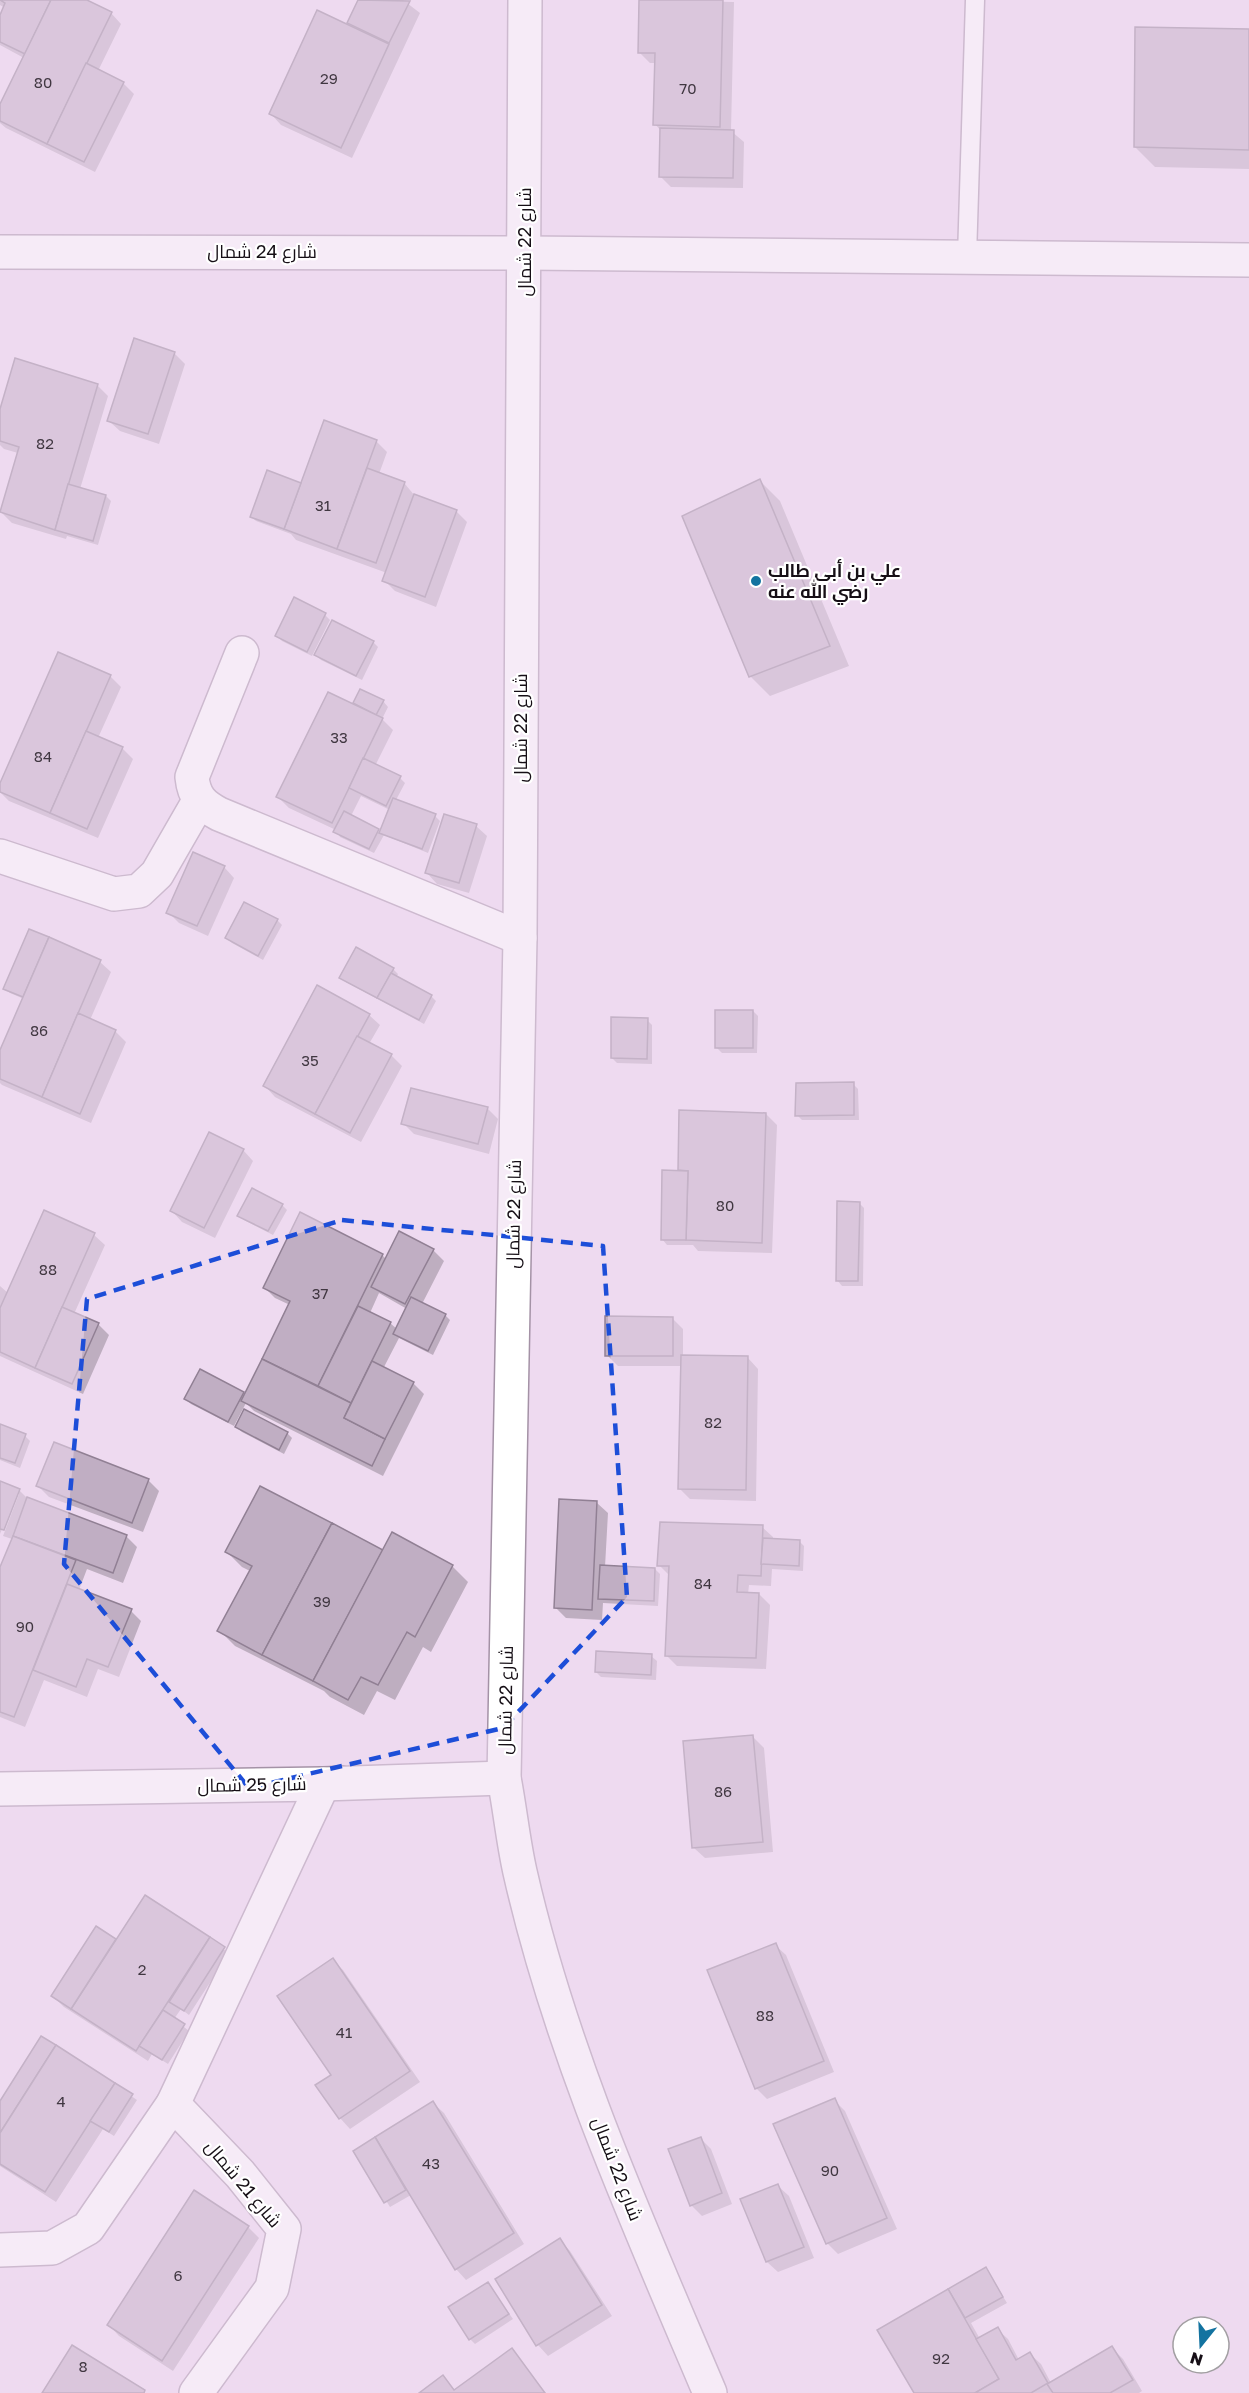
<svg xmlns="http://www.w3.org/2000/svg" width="1249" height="2393" viewBox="0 0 1249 2393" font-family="'Golos Text',Cairo,sans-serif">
<rect width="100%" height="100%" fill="#eedaf0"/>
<g fill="#0003" fill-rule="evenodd">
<path d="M0 0H83L111 13 121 24 98 71 123 83 134 94 95 172 6 128 0 123V107L24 58 0 45V18L5 8 0 5Z"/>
<path d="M360 0H403L420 13 352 158 281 125 271 114 356 30 349 23Z"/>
<path d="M640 0 734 2 731 131 744 142 743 188 671 187 660 176 661 131 655 124 656 63H650L639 52Z"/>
<path d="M1249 30V169L1155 167 1135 147Z"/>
<path d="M174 353 185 364 159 444 120 431 109 421Z"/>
<path d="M97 385 108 396 80 489 106 496 111 501 98 545 67 536 66 539 12 523 1 512 18 453 4 449 0 445V415Z"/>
<path d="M376 441 387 452 379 474 405 484 415 496 457 512 467 522 436 607 395 591 384 580 387 573 296 540 291 534 256 521 251 516Z"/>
<path d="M760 481 780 501 849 666 770 696 750 676Z"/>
<path d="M325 615 330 620 312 656 282 641 277 636Z"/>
<path d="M373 642 378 647 362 680 321 660 316 655Z"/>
<path d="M110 676 121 687 98 738 122 748 133 759 98 838 9 801 0 792V787Z"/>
<path d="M383 701 388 707 382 719 393 730 375 766 400 778 405 783 396 800 435 816 440 821 428 853 384 835 374 853 340 837 336 830 289 808 278 797 360 708 355 703ZM361 796 390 810 381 833 351 816Z"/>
<path d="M476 826 487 836 469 893 437 884 427 873Z"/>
<path d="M224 867 234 878 208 936 179 923 168 912Z"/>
<path d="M277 920 282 925 263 960 232 943 227 938Z"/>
<path d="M100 962 111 972 90 1020 115 1031 126 1042 91 1123 2 1085 0 1083V1054L24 999 10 993 5 988Z"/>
<path d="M393 969 398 974 396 978 431 996 436 1001 424 1024 346 982 341 977Z"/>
<path d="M753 1011 758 1016 757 1053H722L717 1048Z"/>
<path d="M369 1015 380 1025 369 1044 391 1055 402 1066 361 1142 275 1097 265 1086Z"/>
<path d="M647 1020 652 1025V1064L617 1063 612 1058Z"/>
<path d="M853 1084 858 1089 859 1120H802L797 1115Z"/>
<path d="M487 1108 498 1119 489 1154 414 1134 403 1123Z"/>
<path d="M766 1114 777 1125 772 1253 698 1251 693 1245H667L662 1239 681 1172 679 1170Z"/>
<path d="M243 1150 253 1161 215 1238 182 1222 172 1211Z"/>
<path d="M859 1203 864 1208 863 1286H842L837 1280Z"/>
<path d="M282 1205 287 1210 273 1235 244 1220 239 1215Z"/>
<path d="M94 1235 105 1245 74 1314 98 1324 109 1335 83 1394 0 1356V1286L8 1293Z"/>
<path d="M433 1250 444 1261 422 1304 445 1315 450 1320 433 1355 399 1338 384 1367 413 1383 424 1394 383 1476 254 1411 246 1403 234 1426 191 1404 186 1399 243 1393 245 1396 290 1305 275 1298 265 1288 382 1255 386 1259ZM379 1293 407 1309 397 1329 390 1323 370 1313Z"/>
<path d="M672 1318 683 1329V1356L748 1358 758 1369 756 1501 690 1499 679 1488 682 1366H618L607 1355Z"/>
<path d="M0 1426 25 1436 30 1441 20 1468 0 1460Z"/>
<path d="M236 1427 287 1433 292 1438 284 1454 242 1432Z"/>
<path d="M148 1480 159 1491 143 1532 49 1497 38 1486Z"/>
<path d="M0 1483 19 1490 28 1499 126 1536 137 1547 123 1583 87 1569 79 1590 131 1611 141 1621 119 1677 98 1669 87 1697 44 1680 25 1727 0 1717V1566L2 1567 12 1539 3 1536 19 1494H16L0 1534Z"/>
<path d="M597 1503 608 1513 605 1567 655 1569 660 1574 658 1606 603 1603 602 1620 566 1618 555 1607Z"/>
<path d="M762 1527 773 1537V1540L799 1541 804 1546 803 1571 772 1569 771 1586 749 1585 748 1594H759L770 1605 766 1669 677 1666 666 1655 670 1576 659 1565Z"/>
<path d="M382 1551 452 1566 468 1582 431 1652 423 1647 395 1700 377 1691 364 1715 330 1697 324 1691 235 1646 219 1630 250 1571 242 1567 227 1552Z"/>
<path d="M651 1656 657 1661 656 1680 601 1677 596 1672Z"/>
<path d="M753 1737 764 1748 773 1852 705 1858 694 1848Z"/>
<path d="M146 1897 229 1953 189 2015 181 2009 174 2019 189 2031 168 2064 152 2054 148 2061 64 2007 53 1996 97 1928 117 1941Z"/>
<path d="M775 1945 786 1955 834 2072 767 2099 756 2088Z"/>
<path d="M332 1960 343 1970 420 2082 350 2129 340 2118 334 2075Z"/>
<path d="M114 2084 137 2100 114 2136 103 2129 56 2202 0 2166V2104Z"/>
<path d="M834 2100 845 2111 897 2229 838 2254 827 2243Z"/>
<path d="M433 2103 444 2113 524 2244 466 2280 456 2269 411 2195 390 2207 355 2151Z"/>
<path d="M700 2138 711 2149 732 2204 702 2216 691 2205Z"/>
<path d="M778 2186 789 2196 814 2258 778 2272 767 2262 742 2200Z"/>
<path d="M248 2227 259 2238 173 2371 119 2336 109 2325Z"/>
<path d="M560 2240 570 2251 612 2316 548 2356 538 2345 497 2279Z"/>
<path d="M986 2269 1007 2303 971 2323 980 2339 997 2329 1008 2339 1019 2360 1030 2354 1041 2364 1051 2383 1112 2348 1123 2359 1142 2391 1139 2393H915L879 2330Z"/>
<path d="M488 2284 513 2319 475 2344 470 2339Z"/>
<path d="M511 2350 546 2393H422L443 2377 456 2391Z"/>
</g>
<g fill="#c0aec3" stroke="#918094" stroke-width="1.5">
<path d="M0 0H51L25 54 0 42V15L5 3Z"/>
<path d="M51 0H87L112 12 47 144 0 121V104Z"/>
<path d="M358 0 410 1 389 43 347 23Z"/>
<path d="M639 0H723L720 127 653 125 655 53H638Z"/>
<path d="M317 10 389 44 341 148 269 114Z"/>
<path d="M1135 27 1249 29V150L1134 147Z"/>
<path d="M86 63 124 82 84 162 47 144Z"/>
<path d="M660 128 734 130 733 178 659 177Z"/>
<path d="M134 338 175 352 148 434 107 421Z"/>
<path d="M15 358 98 384 55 530 0 512 19 447 0 441V409Z"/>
<path d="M324 420 377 440 337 549 284 529Z"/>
<path d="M367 468 405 482 376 563 337 549Z"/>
<path d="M267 470 301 483 284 529 250 517Z"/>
<path d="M760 479 830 646 749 677 682 516Z"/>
<path d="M68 484 106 495 93 541 55 530Z"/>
<path d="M414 494 457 510 425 597 382 581Z"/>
<path d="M294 597 326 613 307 652 275 636Z"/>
<path d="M332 620 374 641 356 676 314 655Z"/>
<path d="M58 652 111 675 50 813 0 792V783Z"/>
<path d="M360 689 384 700 376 715 353 703Z"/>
<path d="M328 692 383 718 332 823 276 797Z"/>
<path d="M86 731 123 747 87 829 50 813Z"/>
<path d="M363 758 401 776 386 806 349 788Z"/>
<path d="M393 798 436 814 422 849 379 833Z"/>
<path d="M344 811 379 829 369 849 333 832Z"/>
<path d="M444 814 477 824 459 883 425 873Z"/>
<path d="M193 852 225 866 197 926 166 913Z"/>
<path d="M244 902 278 919 258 956 225 938Z"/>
<path d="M29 929 49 937 23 997 3 989Z"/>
<path d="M49 937 101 960 42 1097 0 1079V1050Z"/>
<path d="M356 947 394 968 377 998 339 978Z"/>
<path d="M391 973 432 995 419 1020 377 998Z"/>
<path d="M317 985 370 1014 315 1114 263 1086Z"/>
<rect x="715" y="1010" width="38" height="38"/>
<path d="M78 1013 116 1030 80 1114 42 1097Z"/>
<path d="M611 1017 648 1018 647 1059 611 1058Z"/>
<path d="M357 1036 392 1054 350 1133 315 1114Z"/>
<path d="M854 1082V1115L795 1116 796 1083Z"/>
<path d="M411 1088 488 1107 478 1144 401 1124Z"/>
<path d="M679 1110 766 1113 762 1243 686 1240 688 1171 678 1170Z"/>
<path d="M209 1132 244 1149 204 1228 170 1211Z"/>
<path d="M662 1170 688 1171 686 1240H661Z"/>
<path d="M252 1188 283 1204 268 1231 237 1216Z"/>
<path d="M837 1201 860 1202 858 1281H836Z"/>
<path d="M44 1210 95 1233 35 1368 0 1352V1308Z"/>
<path d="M300 1212 383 1254 318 1386 262 1359 290 1301 263 1288Z"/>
<path d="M399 1231 434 1249 405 1304 371 1287Z"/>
<path d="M411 1297 446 1314 428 1351 393 1334Z"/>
<path d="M358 1306 391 1322 351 1403 318 1386Z"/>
<path d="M62 1307 99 1323 72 1384 35 1368Z"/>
<path d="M605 1316 673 1317V1356H605Z"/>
<path d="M681 1355 748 1356 746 1490 678 1489Z"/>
<path d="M262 1359 351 1403 344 1418 385 1439 372 1466 241 1401Z"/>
<path d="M372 1361 414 1382 385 1439 344 1418Z"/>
<path d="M200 1369 244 1392 228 1422 184 1399Z"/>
<path d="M244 1409 288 1432 279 1450 235 1427Z"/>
<path d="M0 1424 26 1434 15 1463 0 1458Z"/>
<path d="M54 1442 149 1479 132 1523 36 1486Z"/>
<path d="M0 1481 20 1489 4 1530 0 1529Z"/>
<path d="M260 1486 332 1523 262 1655 217 1631 252 1566 225 1552Z"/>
<path d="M27 1497 127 1535 113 1573 13 1536Z"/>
<path d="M559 1499 597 1501 592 1610 554 1608Z"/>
<path d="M660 1522 763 1525 761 1576 738 1575 737 1592 759 1593 756 1658 665 1656 669 1566H657Z"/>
<path d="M332 1523 383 1550 313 1681 262 1655Z"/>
<path d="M392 1532 453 1565 415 1637 407 1632 378 1685 361 1677 348 1700 313 1681Z"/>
<path d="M13 1536 76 1560 14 1717 0 1712V1567Z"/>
<path d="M763 1538 800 1540 799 1566 761 1564Z"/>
<path d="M600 1565 655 1568 654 1601 598 1599Z"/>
<path d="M67 1584 132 1609 108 1667 87 1659 76 1687 33 1670Z"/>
<path d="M596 1651 652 1654 651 1675 595 1672Z"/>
<path d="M753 1735 763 1842 692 1848 683 1741Z"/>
<path d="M145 1895 210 1937 136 2051 71 2009Z"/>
<path d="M96 1926 116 1939 71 2009 51 1996Z"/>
<path d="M210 1937 225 1947 184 2011 169 2002Z"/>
<path d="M776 1943 824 2061 755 2089 707 1970Z"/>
<path d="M333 1958 410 2071 339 2119 315 2085 331 2075 277 1996Z"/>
<path d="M163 2010 185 2024 162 2060 139 2046Z"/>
<path d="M41 2036 56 2045 0 2133V2101Z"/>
<path d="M56 2045 115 2083 45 2192 0 2164V2133Z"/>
<path d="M115 2083 133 2094 109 2132 90 2121Z"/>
<path d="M835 2098 887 2218 826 2244 773 2124Z"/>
<path d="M433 2101 514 2233 455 2270 375 2137Z"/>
<path d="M375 2137 406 2190 384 2203 353 2151Z"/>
<path d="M701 2137 722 2193 690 2206 668 2149Z"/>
<path d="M778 2184 804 2247 766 2262 740 2199Z"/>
<path d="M194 2190 249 2226 162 2361 107 2325Z"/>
<path d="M560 2238 602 2305 536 2346 495 2279Z"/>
<path d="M986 2267 1003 2297 965 2318 948 2289Z"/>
<path d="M488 2282 509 2314 469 2340 448 2307Z"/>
<path d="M948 2289 999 2379 975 2393H914L877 2330Z"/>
<path d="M998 2327 1016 2360 1030 2352 1048 2383 1031 2393H975L999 2379 976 2339Z"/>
<path d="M72 2345 145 2390 144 2393H42Z"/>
<path d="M1112 2346 1133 2380 1110 2393H1053L1047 2384Z"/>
<path d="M512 2348 545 2393H419L443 2375 454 2390Z"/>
</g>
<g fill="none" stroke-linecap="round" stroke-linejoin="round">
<defs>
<path id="service" d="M967 257 975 0"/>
<g id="minor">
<path d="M525 253 1249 260"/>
<path d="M242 653 192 777C194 797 202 805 219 814L520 938"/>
<path d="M0 856 114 894 139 891 157 874 199 801"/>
<path d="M0 2250 52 2248 88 2228 173 2104"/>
<path d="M196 2393 272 2288 284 2229 240 2174 173 2104 323 1784"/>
</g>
<g id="tertiary">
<path d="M525 0 520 938 504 1778C510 1809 513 1841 520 1872 561 2053 638 2223 710 2393"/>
<path d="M0 252 525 253"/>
<path d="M0 1789 323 1784 504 1778"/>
</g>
</defs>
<use href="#service" stroke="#a492a6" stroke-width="21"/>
<use href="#minor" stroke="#a492a6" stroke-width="36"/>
<use href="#tertiary" stroke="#a492a6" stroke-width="36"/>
<use href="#service" stroke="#fff" stroke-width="18"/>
<use href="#minor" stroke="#fff" stroke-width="33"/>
<use href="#tertiary" stroke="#fff" stroke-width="33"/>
</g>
<path d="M0 0H1249V2393H0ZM342 1220 603 1246 627 1597 503 1728 249 1788 64 1564 87 1299Z" fill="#eedaf0" fill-opacity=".55" fill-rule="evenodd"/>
<path fill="none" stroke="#1d4ed8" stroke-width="4.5" stroke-dasharray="12 8" stroke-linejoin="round" d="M342 1220 603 1246 627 1597 503 1728 249 1788 64 1564 87 1299Z"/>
<circle fill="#1373a0" stroke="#fff" stroke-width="2" cx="756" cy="581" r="6"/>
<g text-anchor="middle" stroke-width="4.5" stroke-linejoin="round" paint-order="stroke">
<g font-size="15" fill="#403741">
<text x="329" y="84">29</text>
<text x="43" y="88">80</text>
<text x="688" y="94">70</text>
<text x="45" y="449">82</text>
<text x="323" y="511">31</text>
<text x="339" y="743">33</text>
<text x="43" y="762">84</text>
<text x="39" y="1036">86</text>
<text x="310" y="1066">35</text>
<text x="725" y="1211">80</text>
<text x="48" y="1275">88</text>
<text x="320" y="1299">37</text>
<text x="713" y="1428">82</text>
<text x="703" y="1589">84</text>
<text x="322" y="1607">39</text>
<text x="25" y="1632">90</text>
<text x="723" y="1797">86</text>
<text x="142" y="1975">2</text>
<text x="765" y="2021">88</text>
<text x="344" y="2038">41</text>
<text x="61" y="2107">4</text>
<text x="431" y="2169">43</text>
<text x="830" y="2176">90</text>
<text x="178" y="2281">6</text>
<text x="941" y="2364">92</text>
<text x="83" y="2372">8</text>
</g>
<g font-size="18" fill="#160f16" stroke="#fff">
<text transform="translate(525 242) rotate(-90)" y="6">شارع 22 شمال</text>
<text x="262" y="258">شارع 24 شمال</text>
<text transform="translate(521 728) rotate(-90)" y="6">شارع 22 شمال</text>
<text transform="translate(514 1214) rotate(-89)" y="6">شارع 22 شمال</text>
<text transform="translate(506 1700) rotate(-89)" y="6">شارع 22 شمال</text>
<text transform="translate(252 1785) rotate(-1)" y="6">شارع 25 شمال</text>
<text transform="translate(617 2169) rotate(69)" y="6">شارع 22 شمال</text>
<text transform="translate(243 2184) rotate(50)" y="6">شارع 21 شمال</text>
</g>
<g font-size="18" font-weight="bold" fill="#160f16" stroke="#fff" text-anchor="start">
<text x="768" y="577">علي بن أبي طالب<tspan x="768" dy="21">رضي الله عنه</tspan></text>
</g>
</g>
<g transform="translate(1201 2345) rotate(198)"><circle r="28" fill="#ffffff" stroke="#a29fa2" stroke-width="1.5"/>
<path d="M0-4.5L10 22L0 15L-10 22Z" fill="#1373a0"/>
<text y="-9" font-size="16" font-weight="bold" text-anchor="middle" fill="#160f16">N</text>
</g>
</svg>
